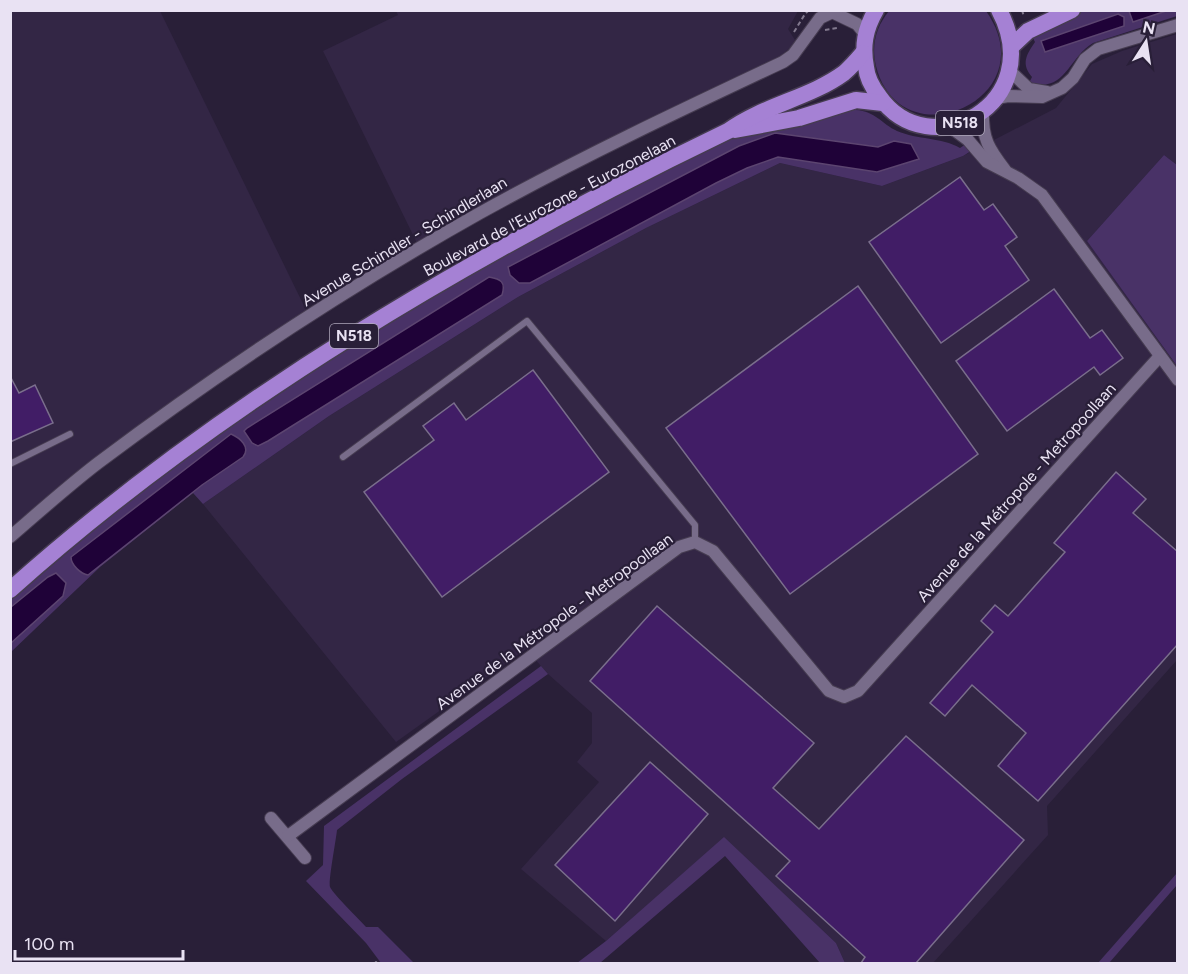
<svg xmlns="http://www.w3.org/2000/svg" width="1188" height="974" viewBox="0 0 1188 974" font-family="Figtree,sans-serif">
<rect width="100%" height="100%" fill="#291f38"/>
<g fill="#332645">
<path d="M11 11H160L307 312 11 530Z"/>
<path d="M396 11H798L788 29 795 40 790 48 779 57 658 115 417 243 323 51 398 15Z"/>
<path d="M1177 34V165L1164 155 1087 241 1177 366V660L1047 806 1048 835 933 963H845L836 943 724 838 606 941 521 869 599 782 577 762 592 743V713L548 674 526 649 396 742 203 504 329 416 518 297 646 228 780 163 882 186 963 156 1056 108 1092 64 1122 51Z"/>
</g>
<g fill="#493267" fill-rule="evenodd">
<path d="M889 11H986C1048 99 900 163 876 66 871 45 876 27 889 11Z"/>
<path d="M1083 11H1129L1134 21 1166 11H1177V16L1093 43C1067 59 1066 93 1029 83L1032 77C1021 64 1026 55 1035 42L1032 36Z"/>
<path d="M854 103 856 110C875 111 882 124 897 131 918 140 941 137 960 148L966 144 971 151 963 156 882 186 780 163 646 228 518 297 329 416 203 504 193 493 100 567 11 652V643L63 596 66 583 48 577 11 607V600L114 513 214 438 334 357 422 302 576 214 730 138ZM775 133 878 147 894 141 911 144 919 159 877 172 778 157 747 168 716 183 530 283ZM231 434 243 457 202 485 88 575Z"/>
<path d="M1164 155 1177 165V366L1087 241Z"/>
<path d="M541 666 548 674 402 779 337 830C336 840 328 882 330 887 334 895 359 919 366 927H378L414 963H381L366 943 306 881 323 865 324 826Z"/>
<path d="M724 837 836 943 845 963H820L725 856 600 963H577L606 941Z"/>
<path d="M1177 873V885L1109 963H1098Z"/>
</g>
<g fill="#1f0238" stroke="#5c4570" stroke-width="1.5">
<path d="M1129 11V10L1166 11 1133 22Z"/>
<path d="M1118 14 1124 17V26L1045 52 1041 41Z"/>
<path d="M775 133 878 147 894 141 911 144 919 159 877 172 778 157 747 168 716 183 530 283H519L510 275 508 267 739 146Z"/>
<path d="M489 277C501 279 506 282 502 295L268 441 258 446 252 443 244 431 247 428Z"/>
<path d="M231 434C240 438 251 447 243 457L202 485 88 575C81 574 71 565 71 557Z"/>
<path d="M56 573 66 583 63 596 11 643V607L48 577Z"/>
</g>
<g fill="#411d66" stroke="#7a6e8c" stroke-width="1.5">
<path d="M960 177 984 210 993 204 1017 237 1005 246 1029 280 941 343 869 242Z"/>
<path d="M858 286 978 454 790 594 666 428Z"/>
<path d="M1054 289 1090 338 1102 330 1123 358 1100 375 1094 367 1007 431 956 361Z"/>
<path d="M533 370 609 472 442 597 364 492 434 440 423 426 454 403 466 420Z"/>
<path d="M10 376 19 393 35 385 53 423 10 442Z"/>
<path d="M1116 472 1146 499 1133 513 1178 552V644L1038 801 998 766 1026 733 972 685 945 716 930 703 993 632 981 621 995 605 1008 616 1065 552 1054 543Z"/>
<path d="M657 606 814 743 773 788 819 829 906 736 1024 840 916 963H861L865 957 776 876 790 861 590 681Z"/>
<path d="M650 762 708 814 615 921 555 865Z"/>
</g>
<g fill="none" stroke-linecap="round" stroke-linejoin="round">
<defs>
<g id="service">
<path d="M343 457 527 321 695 525V542"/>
<path d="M10 464 70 434"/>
</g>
<g id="minor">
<path d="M834 13 857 24 865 34"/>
<path d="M1010 71 1029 89 1047 92"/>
<path d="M997 98 1008 96 1042 97 1062 88 1073 78 1085 59 1098 49 1178 25"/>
<path d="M983 111C982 139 989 149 1005 170"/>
<path d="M949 126 968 140 987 162 1018 178 1042 195 1178 380"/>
<path d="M10 537C39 512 68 486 98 463 219 372 348 287 480 213 579 158 681 110 783 62L793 55 820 18 837 10"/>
<path d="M271 818 305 858"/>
<path d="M288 836 679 547 695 542 713 551 829 691 844 697 858 691 1160 356"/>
</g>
<g id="trunk">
<path d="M876 10C865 29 862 46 866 67 867 78 872 87 879 96 929 168 1049 104 999 10"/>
<path d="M1011 47 1028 31 1072 10"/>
<path d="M735 130 799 118 856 100 883 103"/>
<path d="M10 590C221 401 475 253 728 131 764 105 810 98 844 73 851 67 857 60 863 53"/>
</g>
</defs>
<use href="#service" stroke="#463c51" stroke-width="8"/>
<use href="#minor" stroke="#463c51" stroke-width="14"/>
<use href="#trunk" stroke="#463c51" stroke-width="19"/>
<g stroke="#82798e" stroke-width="2" stroke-dasharray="4.5 3" stroke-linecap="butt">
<path d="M1022 10 1024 17"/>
<path d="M825 30 837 28"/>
<path d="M794 32 805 14 809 10"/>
<path d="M374 964 376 962 378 964"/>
</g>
<use href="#service" stroke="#786c8a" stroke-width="6"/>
<use href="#minor" stroke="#786c8a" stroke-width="12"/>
<use href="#trunk" stroke="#a581d4" stroke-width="16"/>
</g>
<g text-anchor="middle" stroke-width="4.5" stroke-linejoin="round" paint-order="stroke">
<g fill="#291f38" stroke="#afa8bb" stroke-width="1.5">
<rect x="936" y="111" width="48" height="24" rx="4.5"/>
<rect x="330" y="324" width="48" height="24" rx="4.5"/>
</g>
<g font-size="15" font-weight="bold" fill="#e9e2f3">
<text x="960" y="128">N518</text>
<text x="354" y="341">N518</text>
</g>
<g font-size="16" fill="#e9e2f3" stroke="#291f38">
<text transform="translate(549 205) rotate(-28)" y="6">Boulevard de l'Eurozone - Eurozonelaan</text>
<text transform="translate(404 241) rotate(-31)" y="6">Avenue Schindler - Schindlerlaan</text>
<text transform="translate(1016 492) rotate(-48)" y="6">Avenue de la Métropole - Metropoollaan</text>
<text transform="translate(554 621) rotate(-36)" y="6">Avenue de la Métropole - Metropoollaan</text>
</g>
</g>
<rect width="1188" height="974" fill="none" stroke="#e9e2f3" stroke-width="24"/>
<g transform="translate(1146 42) rotate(12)" stroke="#291f38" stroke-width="4.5" paint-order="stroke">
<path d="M0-4.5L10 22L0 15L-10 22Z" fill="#e9e2f3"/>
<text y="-9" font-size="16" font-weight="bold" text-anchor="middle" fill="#e9e2f3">N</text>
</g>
<path d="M15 950v9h168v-9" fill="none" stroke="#e9e2f3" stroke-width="3"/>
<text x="24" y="950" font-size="18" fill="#e9e2f3" stroke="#291f38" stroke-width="4.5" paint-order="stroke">100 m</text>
</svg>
